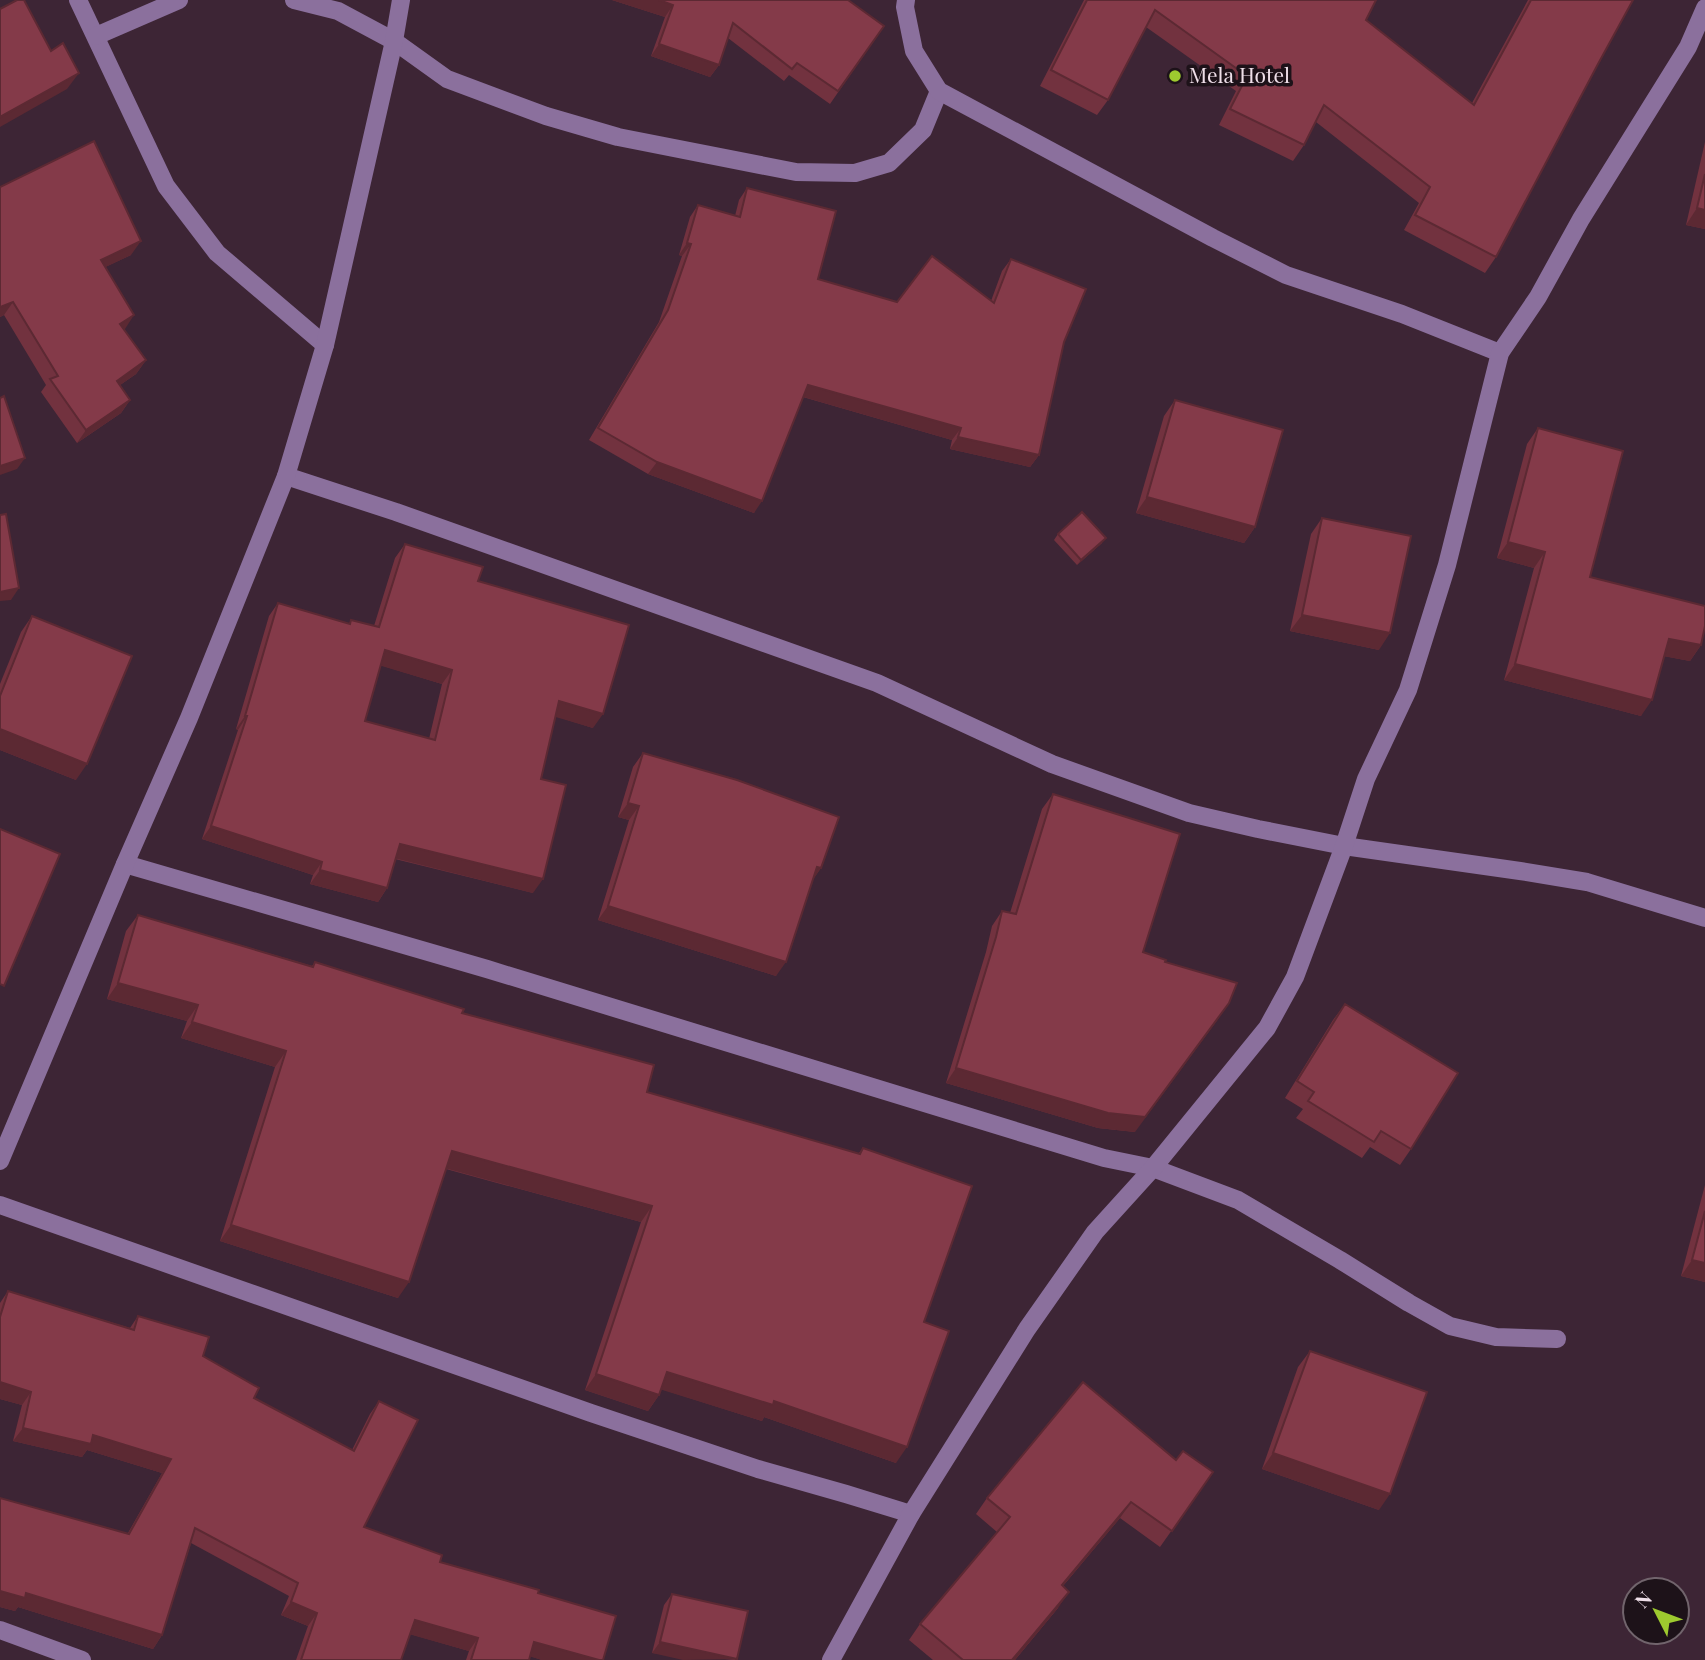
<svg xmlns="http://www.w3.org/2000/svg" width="1705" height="1660" viewBox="0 0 1705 1660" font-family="'Playfair Display',serif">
<rect width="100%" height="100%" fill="#3d2535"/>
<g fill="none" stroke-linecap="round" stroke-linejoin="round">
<g stroke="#8b709d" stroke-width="18">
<path d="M78 0 166 186 217 253 325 345"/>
<path d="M294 0 338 11 394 41 447 79 546 116 618 137 796 172 855 173 889 163 923 130 939 91"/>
<path d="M906 0 905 7 914 51 939 91 1213 238 1286 275 1402 314 1500 353"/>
<path d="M96 36 179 0"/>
<path d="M286 476 396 512 877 683 1052 764 1189 813 1258 829 1344 846 1520 871 1587 882 1705 918"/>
<path d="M125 864 487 969 1104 1158 1153 1168 1238 1200 1340 1260 1409 1303 1450 1326 1496 1337 1557 1339"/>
<path d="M0 1161 125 864 189 718 286 476 325 345 394 41 401 0"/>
<path d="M0 1205 591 1413 758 1469 846 1494 911 1514"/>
<path d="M0 1630 82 1660"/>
<path d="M831 1660 911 1514 1027 1329 1095 1232 1153 1168 1267 1028 1295 977 1344 846 1366 779 1408 690 1447 565 1500 353 1538 297 1581 219 1688 47 1705 8"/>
</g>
</g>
<g fill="#72323f" fill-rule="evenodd">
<path d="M612 0H848L884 26 830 104 789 75 784 81 728 38 719 65 710 77 651 56 665 17Z"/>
<path d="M1084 0H1376L1366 20 1472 103 1528 0H1633L1598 64 1496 257 1485 273 1404 230 1419 203 1316 122 1304 145 1293 161 1219 125 1236 91 1146 27 1108 100 1097 115 1040 86Z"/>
<path d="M1705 142V229L1686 225Z"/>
<path d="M0 187 131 255 105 267 124 329 146 360 136 374 120 385 130 400 121 413 77 443 41 392 46 385 4 315 0 317Z"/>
<path d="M747 188 818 279 897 302 991 301 1002 271 1011 259 1064 342 1039 455 1030 467 950 449 952 440 803 397 754 513 648 474 589 440 659 322 682 256 679 255 690 217 698 205 735 216 739 200Z"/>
<path d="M1175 400 1255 527 1244 543 1136 513 1164 416Z"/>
<path d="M1538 428 1590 577 1701 645 1690 661 1664 656 1641 716 1504 680 1534 568 1497 558 1527 444Z"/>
<path d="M1322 518 1379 650 1290 631 1311 534Z"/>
<path d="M1058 534 1102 543 1077 565 1054 540Z"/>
<path d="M405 544 478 581 593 728 555 716 541 779 533 893 395 859 387 888 378 902 310 884 313 875 202 839 238 730 236 729 269 616 278 603 349 624 351 620 374 626 395 558ZM380 665 442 684 429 739 365 721Z"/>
<path d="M32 616 76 780 0 750V684L21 632Z"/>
<path d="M643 753 821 868 812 880 776 976 598 920 629 820 618 817 633 767Z"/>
<path d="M1053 794 1143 952 1135 1132 1098 1128 946 1083 986 952 992 926 1002 911 1010 913 1042 809Z"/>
<path d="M138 915 312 966 315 962 462 1013 647 1092 858 1154 863 1148 924 1322 896 1463 764 1417 762 1421 661 1389 659 1395 648 1411 585 1390 641 1222 446 1169 398 1298 220 1241 275 1067 181 1038 187 1021 107 999 126 931Z"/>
<path d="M1345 1004 1411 1149 1400 1165 1370 1147 1362 1158 1296 1118 1303 1109 1285 1098 1333 1020Z"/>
<path d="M1705 1185V1282L1681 1276Z"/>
<path d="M8 1291 130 1328 138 1316 203 1356 254 1398 352 1450 370 1414 379 1401 364 1527 440 1562 538 1593 603 1660H542L530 1656 529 1660H466L469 1651 410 1634 401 1660H296L308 1626 281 1615 289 1596 191 1543 162 1635 153 1649 18 1607 15 1611 0 1607 128 1533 162 1473 87 1450 82 1457 13 1441 22 1405 0 1399V1303Z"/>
<path d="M1310 1351 1379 1510 1262 1469 1298 1367Z"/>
<path d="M1176 1460 1213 1472 1160 1547 1120 1518 1063 1586 1058 1608 1015 1660H933L909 1640 920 1624 997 1532 976 1514 987 1498Z"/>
<path d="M672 1594 736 1660 652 1653 664 1605Z"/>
</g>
<g fill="#5c2933">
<path d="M612 0H659L673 5 665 17Z"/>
<path d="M659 44 719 65 710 77 651 56Z"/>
<path d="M79 73 67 89 0 127V117Z"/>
<path d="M1697 208 1705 210V229L1686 225Z"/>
<path d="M141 241 131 255 91 274 101 260Z"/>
<path d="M687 243 691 244 682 256 679 255Z"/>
<path d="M13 302 4 315 0 317V307Z"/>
<path d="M134 315 125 329 111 337 120 324Z"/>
<path d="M146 360 136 374 107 394 117 381Z"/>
<path d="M808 385 961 428 952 440 800 396Z"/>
<path d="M130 400 121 413 77 443 86 430Z"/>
<path d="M958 437 1039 455 1030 467 950 449Z"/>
<path d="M25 458 17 469 0 475V466Z"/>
<path d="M657 462 762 501 754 513 648 474Z"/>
<path d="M1147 497 1255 527 1244 543 1136 513Z"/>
<path d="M1106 538 1102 543 1077 565 1081 560Z"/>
<path d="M1508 542 1545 552 1534 568 1497 558Z"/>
<path d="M19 588 11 600 0 601V592Z"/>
<path d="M1302 615 1390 633 1379 650 1290 631Z"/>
<path d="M1669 639 1701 645 1690 661 1657 655Z"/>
<path d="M385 650 452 670 442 684 375 664Z"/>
<path d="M1515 664 1652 700 1641 716 1504 680Z"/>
<path d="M559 701 603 714 593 728 549 715Z"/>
<path d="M245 716H247L238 730 236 729Z"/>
<path d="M0 729 87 764 76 780 0 750Z"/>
<path d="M628 803 639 806 629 820 618 817Z"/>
<path d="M211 826 322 862 313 875 202 839Z"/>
<path d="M400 844 543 879 533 893 390 857Z"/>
<path d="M817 867 821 868 811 883Z"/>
<path d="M320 870 387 888 378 902 310 884Z"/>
<path d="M608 906 786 962 776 976 598 920Z"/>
<path d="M118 983 198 1005 187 1021 107 999Z"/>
<path d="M1219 1018 1135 1132 1098 1128 946 1083 956 1068Z"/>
<path d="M192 1022 286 1051 275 1067 181 1038Z"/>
<path d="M452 1151 652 1206 641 1222 441 1167Z"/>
<path d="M231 1225 409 1282 398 1298 220 1241Z"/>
<path d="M1692 1260 1705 1263V1282L1681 1276Z"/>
<path d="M667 1372 774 1401 907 1447 896 1463 764 1417 762 1421 656 1388Z"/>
<path d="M596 1374 659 1395 648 1411 585 1390Z"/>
<path d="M0 1382 31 1392 22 1405 0 1399Z"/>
<path d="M23 1428 93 1435 171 1459 162 1473 87 1450 82 1457 13 1441Z"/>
<path d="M1273 1453 1390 1494 1379 1510 1262 1469Z"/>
<path d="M1131 1502 1120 1518 1050 1601 1062 1585Z"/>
<path d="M0 1591 26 1593 162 1635 153 1649 18 1607 15 1611 0 1607Z"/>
<path d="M1069 1592 1058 1608 1015 1660H1012Z"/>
<path d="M291 1602 317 1613 308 1626 281 1615Z"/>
<path d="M415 1620 478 1638 469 1651 405 1633Z"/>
<path d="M534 1642 599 1660H542L525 1655Z"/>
<path d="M660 1642 737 1659 683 1660 652 1653Z"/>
</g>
<g fill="#843a49" stroke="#5c2933" stroke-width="2" fill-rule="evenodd">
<path d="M17 0H24L51 51 63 43 79 73 0 117V9Z"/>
<path d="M659 0H848L884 26 838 91 797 63 792 69 733 23 719 65 659 44 673 5Z"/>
<path d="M1087 0H1376L1366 20 1474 105 1531 0H1633L1598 64 1496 257 1415 215 1430 187 1324 105 1304 145 1230 109 1247 76 1155 10 1108 100 1051 70Z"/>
<path d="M94 141 141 241 101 260 134 315 120 324 146 360 117 381 130 400 86 430 50 379 58 376 13 302 0 307V187Z"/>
<path d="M1705 174V210L1697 208Z"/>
<path d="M747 188 836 211 818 279 897 302 932 256 994 303 1011 259 1086 289 1064 342 1039 455 958 437 961 428 808 385 762 501 657 462 598 428 668 310 691 244 687 243 698 205 740 217Z"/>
<path d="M4 396 25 458 0 466V398Z"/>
<path d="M1175 400 1283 430 1255 527 1147 497Z"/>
<path d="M1538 428 1623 451 1590 577 1705 606V626L1701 645 1669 639 1652 700 1515 664 1545 552 1508 542Z"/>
<path d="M1082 512 1106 538 1081 560 1058 534Z"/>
<path d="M6 514 19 588 0 592V515Z"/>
<path d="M1322 518 1411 536 1390 633 1302 615Z"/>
<path d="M405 544 483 567 478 581 629 625 603 714 559 701 541 779 566 785 543 879 400 844 387 888 320 870 322 862 211 826 247 716H245L278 603 350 624 351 620 379 627ZM385 650 452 670 435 740 365 721Z"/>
<path d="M32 616 132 656 87 764 0 729V696Z"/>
<path d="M643 753 737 780 839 817 821 868 817 867 786 962 608 906 639 806 628 803Z"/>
<path d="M1053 794 1180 834 1143 952 1166 960 1165 962 1237 983 1229 1003 1145 1117 1108 1113 956 1068 996 937 1002 911 1016 914Z"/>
<path d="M0 829 60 854 4 986 0 984Z"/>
<path d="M138 915 313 967 315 962 464 1009 462 1013 654 1065 647 1092 860 1154 863 1148 972 1186 924 1322 949 1331 907 1447 774 1401 773 1405 667 1372 659 1395 596 1374 652 1206 452 1151 409 1282 231 1225 286 1051 192 1022 198 1005 118 983Z"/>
<path d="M1345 1004 1458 1073 1411 1149 1381 1131 1374 1142 1308 1101 1314 1092 1297 1081Z"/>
<path d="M1705 1211V1263L1692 1260Z"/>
<path d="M8 1291 134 1330 138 1316 209 1337 203 1356 259 1388 254 1398 354 1451 379 1401 418 1420 364 1527 442 1555 440 1562 539 1590 538 1593 616 1616 603 1660H599L534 1642 529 1660H471L478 1638 415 1620 401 1660H301L317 1613 291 1602 298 1583 195 1528 162 1635 26 1593 25 1598 0 1591V1498L129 1534 171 1459 93 1435 91 1444 23 1428 31 1392 0 1382V1317Z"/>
<path d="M1310 1351 1427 1392 1390 1494 1273 1453Z"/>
<path d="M1083 1382 1176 1460 1183 1451 1213 1472 1172 1531 1131 1502 1062 1585 1069 1592 1012 1660H963L920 1624 1010 1517 987 1498Z"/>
<path d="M672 1594 748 1611 737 1659 660 1642Z"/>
</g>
<circle fill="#9eca2f" stroke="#1d1219" stroke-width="2.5" cx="1175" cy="76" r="7"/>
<g text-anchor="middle" stroke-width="7" stroke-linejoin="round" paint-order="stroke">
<g font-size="21" fill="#efdfe9" stroke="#1d1219" text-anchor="start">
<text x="1189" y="83">Mela Hotel</text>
</g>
</g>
<g transform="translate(1656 1611) rotate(312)"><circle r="33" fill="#1d1219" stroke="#71646c" stroke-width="2"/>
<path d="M0-5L12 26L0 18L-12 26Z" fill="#9eca2f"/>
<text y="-10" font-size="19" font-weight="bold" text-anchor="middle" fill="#efdfe9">N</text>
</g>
</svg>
